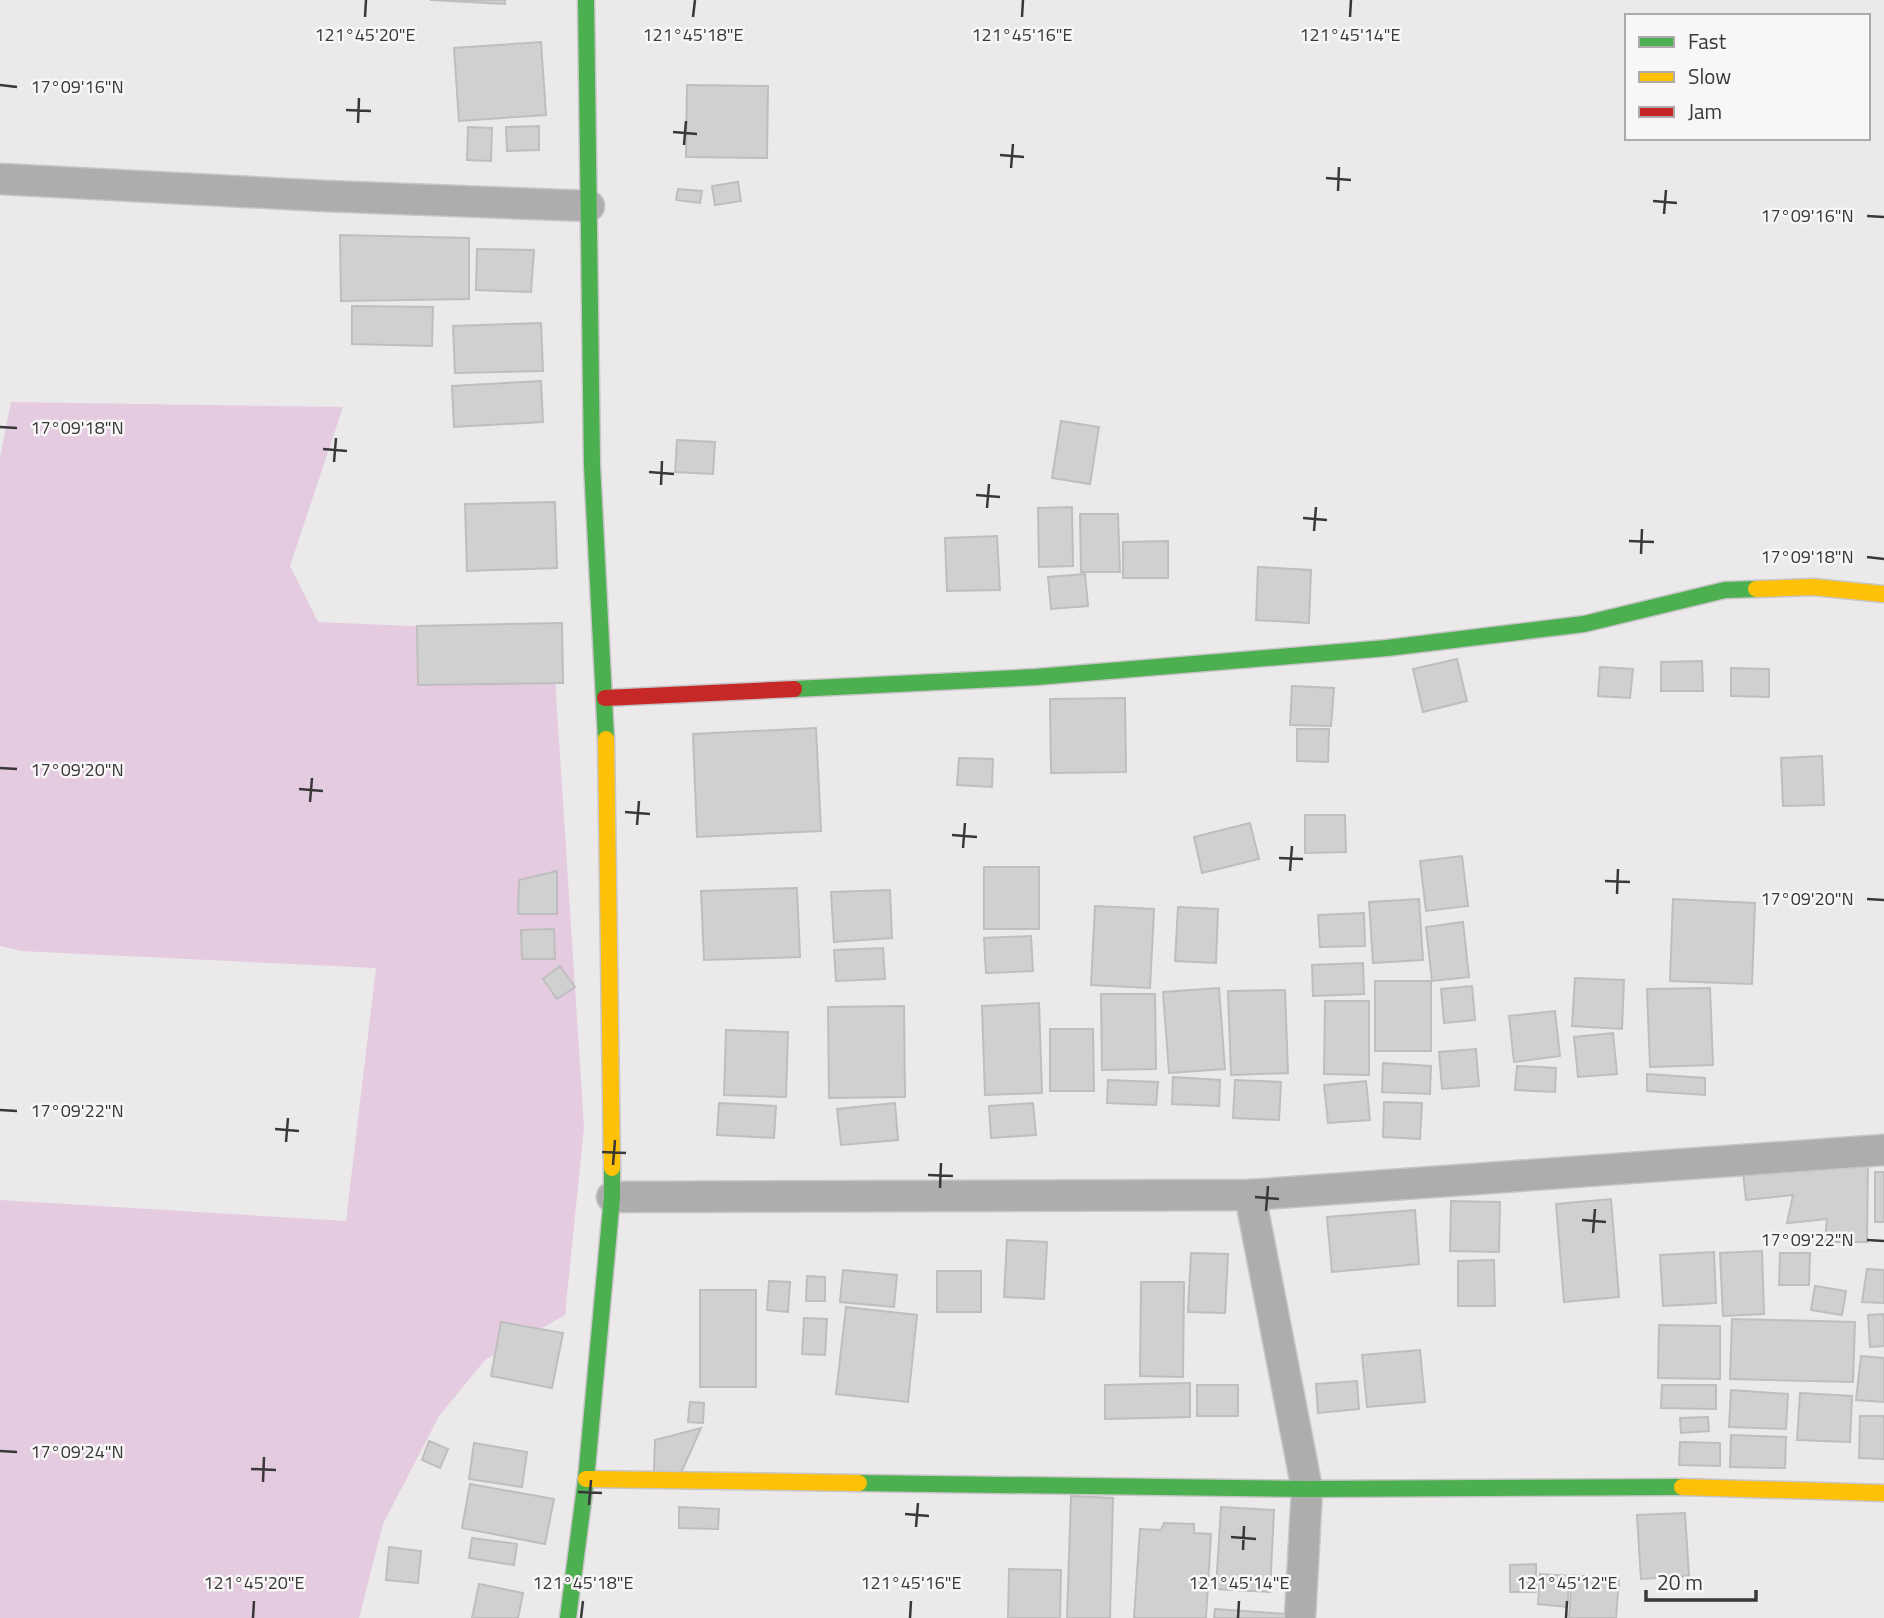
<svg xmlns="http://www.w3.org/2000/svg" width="1884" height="1618" viewBox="0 0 1884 1618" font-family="'Titillium Web',sans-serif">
<rect width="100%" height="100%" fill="#ebe9ea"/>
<path fill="#e4cbe0" d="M11 402 343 407 290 566 318 622 552 632 584 1127 565 1315 485 1360 439 1416 383 1524 359 1618H0V1200L346 1221 376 968 21 951 0 946V458Z"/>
<g fill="#d1d0d1" stroke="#bfbdbe" stroke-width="2">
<path d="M430 0H505V4Z"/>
<path d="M541 42 546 115 459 121 454 48Z"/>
<path d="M687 85 768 86 767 158 686 157Z"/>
<path d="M539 126V150L507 151 506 127Z"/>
<path d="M468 127 492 128 491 161 467 160Z"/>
<path d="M738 182 741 201 715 205 712 186Z"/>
<path d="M678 189 702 191 700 203 676 200Z"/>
<path d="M340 235 469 238V299L341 301Z"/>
<path d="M477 249 534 250 531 292 476 290Z"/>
<path d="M352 306 433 307 432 346 352 344Z"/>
<path d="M541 323 543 371 455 373 453 326Z"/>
<path d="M541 381 543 422 454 427 452 386Z"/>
<path d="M1061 421 1099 427 1090 484 1052 478Z"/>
<path d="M677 440 715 442 713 474 675 472Z"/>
<path d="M555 502 557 568 467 571 465 504Z"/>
<path d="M1072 507 1073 566 1039 567 1038 508Z"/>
<path d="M1080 514H1118L1120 572H1081Z"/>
<path d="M997 536 1000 590 947 591 945 538Z"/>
<path d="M1168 541V578H1123V542Z"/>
<path d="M1258 567 1311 570 1309 623 1256 620Z"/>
<path d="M1085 574 1088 606 1051 609 1048 577Z"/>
<path d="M562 623 563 683 418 685 417 626Z"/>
<path d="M1457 659 1467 701 1423 712 1413 669Z"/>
<path d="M1702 661 1703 691H1661V662Z"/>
<path d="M1600 667 1633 669 1630 698 1598 696Z"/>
<path d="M1731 668 1769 669V697L1731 696Z"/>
<path d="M1292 686 1334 688 1331 726 1290 725Z"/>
<path d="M1125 698 1126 772 1051 773 1050 699Z"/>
<path d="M816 728 821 831 697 837 693 734Z"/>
<path d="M1297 729H1329L1328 762 1297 761Z"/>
<path d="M1822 756 1824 805 1783 806 1781 758Z"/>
<path d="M959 758 993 759 992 787 957 785Z"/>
<path d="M1305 815H1345L1346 852 1305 853Z"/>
<path d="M1250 823 1259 859 1202 873 1194 837Z"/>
<path d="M1462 856 1468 906 1426 911 1420 861Z"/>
<rect x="984" y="867" width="55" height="62"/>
<path d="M557 871V914H518L519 880Z"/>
<path d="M797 888 800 957 704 960 701 891Z"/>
<path d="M890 890 892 938 834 942 831 892Z"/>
<path d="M1419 899 1423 960 1373 963 1369 902Z"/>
<path d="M1673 899 1755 903 1752 984 1670 981Z"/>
<path d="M1095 906 1154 909 1150 988 1091 985Z"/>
<path d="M1178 907 1218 909 1216 963 1175 961Z"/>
<path d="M1364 913 1365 946 1320 947 1318 915Z"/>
<path d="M1463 922 1469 977 1432 981 1426 927Z"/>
<path d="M554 929 555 959H522L521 930Z"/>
<path d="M1031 936 1033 971 986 973 984 938Z"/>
<path d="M883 948 885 979 836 981 834 950Z"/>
<path d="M1363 963 1364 994 1313 996 1312 965Z"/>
<path d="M560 966 575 987 557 999 543 979Z"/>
<path d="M1575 978 1624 980 1622 1029 1572 1026Z"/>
<rect x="1375" y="981" width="56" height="70"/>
<path d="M1472 986 1475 1020 1444 1023 1441 989Z"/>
<path d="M1219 988 1225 1069 1169 1073 1163 992Z"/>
<path d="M1710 988 1713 1065 1650 1067 1647 989Z"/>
<path d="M1285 990 1288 1073 1231 1075 1228 991Z"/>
<path d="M1101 994H1155L1156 1069 1102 1070Z"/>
<path d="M1325 1001H1369V1075L1324 1074Z"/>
<path d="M1039 1003 1042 1093 985 1095 982 1006Z"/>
<path d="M904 1006 905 1097 829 1098 828 1007Z"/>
<path d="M1555 1011 1560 1056 1514 1062 1509 1016Z"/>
<path d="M1050 1029H1093L1094 1091H1050Z"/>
<path d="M726 1030 788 1032 786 1097 724 1095Z"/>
<path d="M1613 1033 1617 1074 1578 1077 1574 1037Z"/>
<path d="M1476 1049 1479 1086 1442 1089 1439 1052Z"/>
<path d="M1383 1063 1431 1066 1430 1094 1382 1092Z"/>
<path d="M1517 1066 1556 1068 1555 1092 1515 1090Z"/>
<path d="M1647 1074 1705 1078V1095L1647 1091Z"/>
<path d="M1173 1077 1220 1080 1219 1106 1172 1104Z"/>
<path d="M1108 1080 1158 1082 1156 1105 1107 1103Z"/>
<path d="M1235 1080 1281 1082 1279 1120 1233 1118Z"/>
<path d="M1366 1081 1370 1120 1328 1123 1324 1085Z"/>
<path d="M1384 1102 1422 1103 1420 1139 1383 1137Z"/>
<path d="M719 1103 776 1106 774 1138 717 1135Z"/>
<path d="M895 1103 898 1140 841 1145 837 1109Z"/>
<path d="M1033 1103 1036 1135 991 1138 989 1106Z"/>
<path d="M1868 1160 1867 1242H1825L1827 1219 1787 1223 1793 1195 1746 1200 1743 1172Z"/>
<rect x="1875" y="1172" width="9" height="50"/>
<path d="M1611 1199 1619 1297 1564 1302 1556 1204Z"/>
<path d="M1451 1201 1500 1202 1499 1252 1450 1251Z"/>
<path d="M1415 1210 1419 1264 1332 1272 1327 1217Z"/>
<path d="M1007 1240 1047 1242 1044 1299 1004 1297Z"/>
<path d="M1762 1251 1764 1314 1723 1316 1720 1253Z"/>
<path d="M1714 1252 1716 1303 1663 1306 1660 1255Z"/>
<path d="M1191 1253 1228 1254 1225 1313 1188 1312Z"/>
<path d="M1780 1253H1810L1809 1285H1779Z"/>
<path d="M1494 1260 1495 1306H1458V1261Z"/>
<path d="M1867 1269 1884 1270V1303L1862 1302Z"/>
<path d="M843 1270 897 1275 894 1307 840 1302Z"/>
<rect x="937" y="1271" width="44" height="41"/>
<path d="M807 1276 825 1277V1301H806Z"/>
<path d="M769 1281 790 1282 788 1312 767 1310Z"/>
<path d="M1141 1282H1184L1183 1377 1140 1376Z"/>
<path d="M1815 1286 1846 1291 1842 1315 1811 1310Z"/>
<rect x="700" y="1290" width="56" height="97"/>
<path d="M846 1307 917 1315 908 1402 836 1394Z"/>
<path d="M1884 1314V1346L1870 1347 1868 1315Z"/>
<path d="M804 1318 827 1319 825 1355 802 1354Z"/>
<path d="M1732 1319 1855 1322 1853 1382 1730 1379Z"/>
<path d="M501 1322 563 1333 552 1388 491 1376Z"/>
<path d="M1659 1325 1720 1326V1379L1658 1378Z"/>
<path d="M1420 1350 1425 1402 1367 1407 1362 1355Z"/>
<path d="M1861 1356 1884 1358V1402L1856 1400Z"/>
<path d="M1357 1381 1359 1409 1318 1413 1316 1384Z"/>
<path d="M1190 1383V1417L1105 1419V1385Z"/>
<rect x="1197" y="1385" width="41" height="31"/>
<path d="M1662 1385H1716V1409L1661 1408Z"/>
<path d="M1731 1390 1788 1394 1786 1429 1729 1427Z"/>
<path d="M1800 1393 1852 1396 1850 1442 1797 1440Z"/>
<path d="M690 1402 704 1403 703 1423 688 1422Z"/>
<path d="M1860 1416H1884V1459L1859 1458Z"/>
<path d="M1708 1417 1709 1431 1681 1433 1680 1418Z"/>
<path d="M701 1428 681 1473 654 1471 655 1440Z"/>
<path d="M1731 1435 1786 1437 1785 1468 1730 1467Z"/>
<path d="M429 1441 448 1449 440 1468 422 1460Z"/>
<path d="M1680 1442 1720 1443V1466L1679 1465Z"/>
<path d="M474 1443 527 1452 522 1487 469 1479Z"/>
<path d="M470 1484 554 1499 545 1544 462 1528Z"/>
<path d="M1071 1496 1113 1498 1110 1618H1067Z"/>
<path d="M679 1507 719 1509 718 1529 679 1528Z"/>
<path d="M1221 1507 1274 1510 1270 1592 1216 1589Z"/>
<path d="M1685 1513 1689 1576 1641 1579 1637 1515Z"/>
<path d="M1164 1523 1194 1524V1533L1211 1534 1206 1618H1134L1140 1529 1161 1530Z"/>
<path d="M472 1538 517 1544 514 1565 469 1558Z"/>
<path d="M389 1547 421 1551 418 1583 386 1580Z"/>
<path d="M1536 1564V1592H1510V1565Z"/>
<path d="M1009 1569 1061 1570 1060 1618H1008Z"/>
<path d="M1540 1574 1570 1576 1567 1607 1538 1604Z"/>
<path d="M1572 1575 1619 1579 1616 1618H1569Z"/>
<path d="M479 1584 523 1593 518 1618H472Z"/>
<path d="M1215 1609 1286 1614V1618H1214Z"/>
</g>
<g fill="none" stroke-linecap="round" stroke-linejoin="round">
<defs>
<g id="street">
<path d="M0 179 325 196 589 206"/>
<path d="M1250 1195 1307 1489 1300 1618"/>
<path d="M612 1197 1250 1195 1884 1150"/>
</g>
<g id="fast">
<path d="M586 0 592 465 606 739"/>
<path d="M794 689 1036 677 1387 648 1584 624 1725 590 1756 589"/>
<path d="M859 1483 1307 1489 1682 1487"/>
<path d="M568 1618 586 1479 612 1197V1168"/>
</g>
<g id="slow">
<path d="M1756 589 1813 587 1884 594"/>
<path d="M606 739 612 1168"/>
<path d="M586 1479 859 1483"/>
<path d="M1682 1487 1884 1493"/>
</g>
<path id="jam" d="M605 698 794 689"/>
</defs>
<use href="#street" stroke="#c7c5c6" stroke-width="33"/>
<use href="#fast" stroke="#c7c5c6" stroke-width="19"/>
<use href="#slow" stroke="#c7c5c6" stroke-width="19"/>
<use href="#jam" stroke="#c7c5c6" stroke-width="19"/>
<use href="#street" stroke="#adadad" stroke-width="30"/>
<use href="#fast" stroke="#4caf50" stroke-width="16"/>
<use href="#slow" stroke="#ffc107" stroke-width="16"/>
<use href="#jam" stroke="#c62828" stroke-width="16"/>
</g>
<path fill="none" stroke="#393738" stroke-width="2.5" d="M365 17 366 0M693 17 695 0M1022 17 1023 0M1350 17 1351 0M0 85 17 87M346 110 371 111M358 123 359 98M673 132 697 134M684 145 686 121M1000 155 1024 157M1011 168 1013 144M1326 178 1351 180M1338 191 1339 167M1653 201 1677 203M1664 214 1666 190M1867 216 1884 217M0 427 17 428M323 449 347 451M334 462 336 438M649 472 674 474M661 485 662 461M976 495 1000 497M987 508 989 484M1303 518 1327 520M1314 531 1316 507M1629 541 1654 542M1641 554 1642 529M1867 557 1884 559M0 768 17 769M299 789 323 791M310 802 312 778M625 812 650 814M637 825 639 801M952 835 977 837M963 848 965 823M1279 858 1303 859M1290 871 1292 846M1605 881 1630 882M1617 894 1618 869M1867 899 1884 900M0 1110 17 1111M275 1129 299 1131M286 1142 288 1118M602 1152 626 1153M613 1165 615 1140M928 1175 953 1176M940 1188 941 1163M1255 1197 1279 1199M1266 1211 1268 1186M1582 1220 1606 1222M1593 1233 1595 1209M1867 1240 1884 1241M0 1451 17 1452M251 1469 276 1470M263 1482 264 1457M578 1492 602 1493M589 1505 591 1480M905 1514 929 1516M916 1527 918 1503M1231 1537 1256 1539M1243 1550 1244 1526M253 1618 254 1601M581 1618 583 1601M910 1618 911 1601M1238 1618 1239 1601M1566 1618 1567 1601"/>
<g font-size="18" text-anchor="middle" fill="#393738" stroke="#f9f6f8" stroke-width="5" stroke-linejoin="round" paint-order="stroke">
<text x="365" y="41">121°45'20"E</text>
<text x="693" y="41">121°45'18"E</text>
<text x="1022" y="41">121°45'16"E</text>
<text x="1350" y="41">121°45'14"E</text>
<text x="77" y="93">17°09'16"N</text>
<text x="1807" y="222">17°09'16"N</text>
<text x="77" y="434">17°09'18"N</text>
<text x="1807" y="563">17°09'18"N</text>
<text x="77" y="776">17°09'20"N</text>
<text x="1807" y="905">17°09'20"N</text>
<text x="77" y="1117">17°09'22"N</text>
<text x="1807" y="1246">17°09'22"N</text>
<text x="77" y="1458">17°09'24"N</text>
<text x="254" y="1589">121°45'20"E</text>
<text x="583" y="1589">121°45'18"E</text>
<text x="911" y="1589">121°45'16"E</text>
<text x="1239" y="1589">121°45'14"E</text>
<text x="1567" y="1589">121°45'12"E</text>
</g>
<rect x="1625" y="14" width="245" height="126" fill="#f9f6f8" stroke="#acaaab" stroke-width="2"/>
<rect x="1639" y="37" width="35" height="10" fill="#4caf50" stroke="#acaaab" stroke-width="2"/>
<text x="1688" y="49" font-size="21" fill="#393738">Fast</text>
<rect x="1639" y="72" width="35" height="10" fill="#ffc107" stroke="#acaaab" stroke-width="2"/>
<text x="1688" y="84" font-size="21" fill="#393738">Slow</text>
<rect x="1639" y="107" width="35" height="10" fill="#c62828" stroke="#acaaab" stroke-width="2"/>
<text x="1688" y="119" font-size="21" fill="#393738">Jam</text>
<path d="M1646 1590v10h110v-10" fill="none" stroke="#393738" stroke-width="3.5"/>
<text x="1657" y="1590" font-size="21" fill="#393738" stroke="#f9f6f8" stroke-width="5" paint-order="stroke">20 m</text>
</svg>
